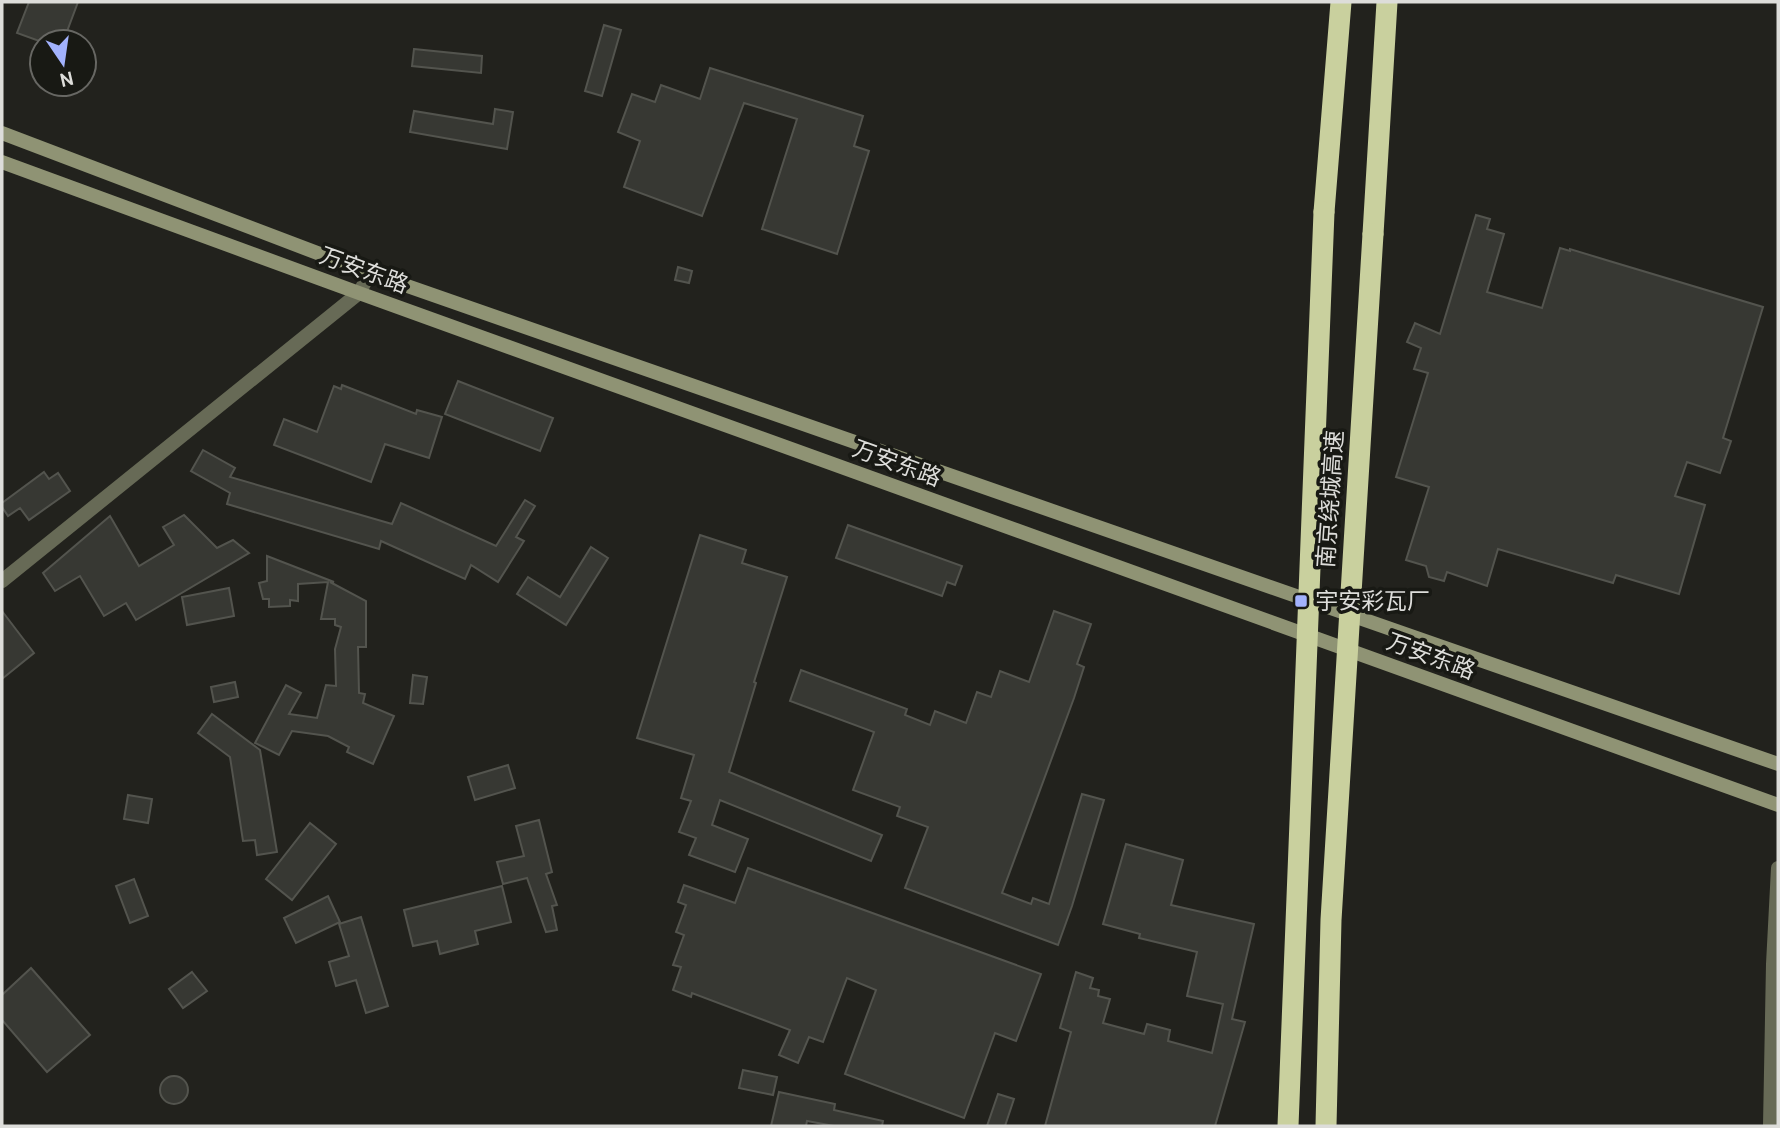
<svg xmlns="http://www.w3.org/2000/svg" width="1780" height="1128" viewBox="0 0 1780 1128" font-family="Cabin,'Noto Sans SC',sans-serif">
<rect width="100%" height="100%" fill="#22221d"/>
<g fill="#373833" stroke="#53544e" stroke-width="2">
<path d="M29 2H78L63 42H42L17 33Z"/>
<path d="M604 25 621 30 602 96 585 91Z"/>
<path d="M414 49 482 56 481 73 412 66Z"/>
<path d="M710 68 863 116 854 146 869 151 837 254 762 229 797 119 744 103 702 216 624 187 640 141 618 132 632 94 655 102 661 85 700 99Z"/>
<path d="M495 109 513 112 507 149 410 132 414 111 493 124Z"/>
<path d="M1476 215 1490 219 1487 229 1504 234 1487 292 1542 308 1560 248 1570 251V249L1606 260 1763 307 1723 438 1731 441 1720 473 1687 462 1675 496 1705 505 1679 594 1616 575 1613 583 1498 549 1487 586 1447 572 1444 581 1429 577 1426 566 1406 560 1429 487 1396 477 1428 373 1414 369 1421 348 1407 342 1415 323 1440 334Z"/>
<path d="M678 267 692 271 689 283 675 280Z"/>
<path d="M458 381 553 418 540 451 445 414Z"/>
<path d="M342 385 416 414 417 410 442 417 429 458 385 444 371 482 274 445 284 419 317 432 334 386 341 389Z"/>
<path d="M203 450 235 468 230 477 392 524 401 503 496 546 525 500 535 506 516 537 524 541 498 582 471 565 465 579 381 541 379 549 227 504 230 493 191 471Z"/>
<path d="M44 472 49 479 58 473 70 491 29 520 20 508 8 516 2 507V503Z"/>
<path d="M184 515 217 548 233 540 249 553 136 620 126 603 104 616 80 576 55 591 43 573 110 516 139 566 174 545 163 527Z"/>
<path d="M848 525 962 566 955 585 947 582 942 596 836 558Z"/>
<path d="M700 535 746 550 742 563 787 577 754 682 756 683 729 772 882 835 871 861 720 800 712 825 748 839 735 872 689 855 696 838 679 832 691 801 681 798 694 755 637 738Z"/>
<path d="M591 547 608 558 566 625 517 594 528 577 560 597Z"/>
<path d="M267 556 334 582H330L366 601V647H358L359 693 365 694 363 703 394 716 373 764 347 752 349 747 328 736 292 731 279 755 255 743 286 685 301 693 289 714 317 718 326 685 336 686 335 649 341 627 335 625V619H321L328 582 298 584V601L290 600V606L269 607V599H263L259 583 267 581Z"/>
<path d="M229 588 234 616 187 625 182 597Z"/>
<path d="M2 611 34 653 2 679Z"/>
<path d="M1054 611 1091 624 1077 664 1084 667 1074 698 1002 893 1031 904 1033 898 1049 904 1082 794 1104 800 1072 906 1058 945 905 888 928 827 897 816 900 807 853 790 874 732 790 701 801 670 907 709 905 715 930 725 935 711 966 723 977 692 991 697 1000 671 1029 682Z"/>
<path d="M413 675 427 677 423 704 410 703Z"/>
<path d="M235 682 238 697 214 702 211 687Z"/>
<path d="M212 714 260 750 277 852 257 855 255 840 243 841 230 757 198 733Z"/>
<path d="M508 765 515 788 475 800 468 777Z"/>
<path d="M128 795 152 799 148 823 124 819Z"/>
<path d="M539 820 552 872 546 874 557 905 552 906 557 930 546 932 527 878 503 884 497 862 524 856 516 826Z"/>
<path d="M310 823 336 844 292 900 266 879Z"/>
<path d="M1126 844 1183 860 1171 905 1254 924 1232 1019 1245 1022 1215 1126H1045L1071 1032 1060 1028 1076 972 1093 978 1090 988 1099 990 1098 996 1110 999 1103 1023 1144 1034 1147 1024 1170 1030 1168 1041 1212 1053 1223 1004 1187 996 1197 952 1139 938 1140 934 1103 924Z"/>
<path d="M748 868 1041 974 1016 1041 995 1033 964 1118 845 1074 876 990 847 978 823 1042 809 1037 798 1063 779 1055 790 1030 692 993 691 997 673 990 681 967 673 965 684 935 676 932 686 905 678 902 684 885 735 903Z"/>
<path d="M134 879 148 916 130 923 116 886Z"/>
<path d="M502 886 511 922 475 931 478 944 440 954 437 941 413 946 404 910Z"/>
<path d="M328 896 340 922 296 943 284 918Z"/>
<path d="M361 917 388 1006 366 1013 356 980 336 986 329 962 349 956 339 924Z"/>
<path d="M31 968 90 1035 47 1072 2 1020V995Z"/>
<path d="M192 972 207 991 183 1008 169 989Z"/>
<path d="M743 1070 777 1077 773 1095 739 1088Z"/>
<circle cx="174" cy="1090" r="14"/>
<path d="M779 1092 835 1104 834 1110 883 1121 882 1126H834L807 1121 806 1126H771Z"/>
<path d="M998 1094 1014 1099 1005 1126H987Z"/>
</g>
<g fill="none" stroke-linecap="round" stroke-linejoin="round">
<g stroke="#676a56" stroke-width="14">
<path d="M2 581 359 293 370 273"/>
<path d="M1770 1126 1773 964 1778 868"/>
</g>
<g stroke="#8f9374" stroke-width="14">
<path d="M2 133 370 273 1778 764"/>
<path d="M2 162 359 293 1778 805"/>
</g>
<g stroke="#c9d09e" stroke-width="21">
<path d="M1324 212 1341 2"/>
<path d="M1373 234 1387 2"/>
</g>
<g stroke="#c9d09e" stroke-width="21">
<path d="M1288 1126 1324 212"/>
<path d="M1326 1126 1331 920 1373 234"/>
</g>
</g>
<rect fill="#a2b2fd" stroke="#181914" stroke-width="2.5" x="1294" y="594" width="14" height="14" rx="3.5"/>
<g text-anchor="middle" stroke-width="7" stroke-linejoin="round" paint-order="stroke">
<g font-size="23" fill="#ddddda" stroke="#181914">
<text transform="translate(364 270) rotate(20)" y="8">万安东路</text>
<text transform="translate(897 463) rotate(20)" y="8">万安东路</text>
<text transform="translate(1330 499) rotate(-86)" y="8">南京绕城高速</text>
<text transform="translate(1431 656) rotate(20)" y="8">万安东路</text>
</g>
<g font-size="23" fill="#ddddda" stroke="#181914" text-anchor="start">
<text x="1315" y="609">宇安彩瓦厂</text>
</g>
</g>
<rect width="1780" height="1128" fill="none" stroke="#ddddda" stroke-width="7"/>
<g transform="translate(63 63) rotate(167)"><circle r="33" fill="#181914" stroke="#676763" stroke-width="2"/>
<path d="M0-5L12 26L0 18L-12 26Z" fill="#a2b2fd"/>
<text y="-10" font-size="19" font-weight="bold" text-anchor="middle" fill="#ddddda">N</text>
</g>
</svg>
